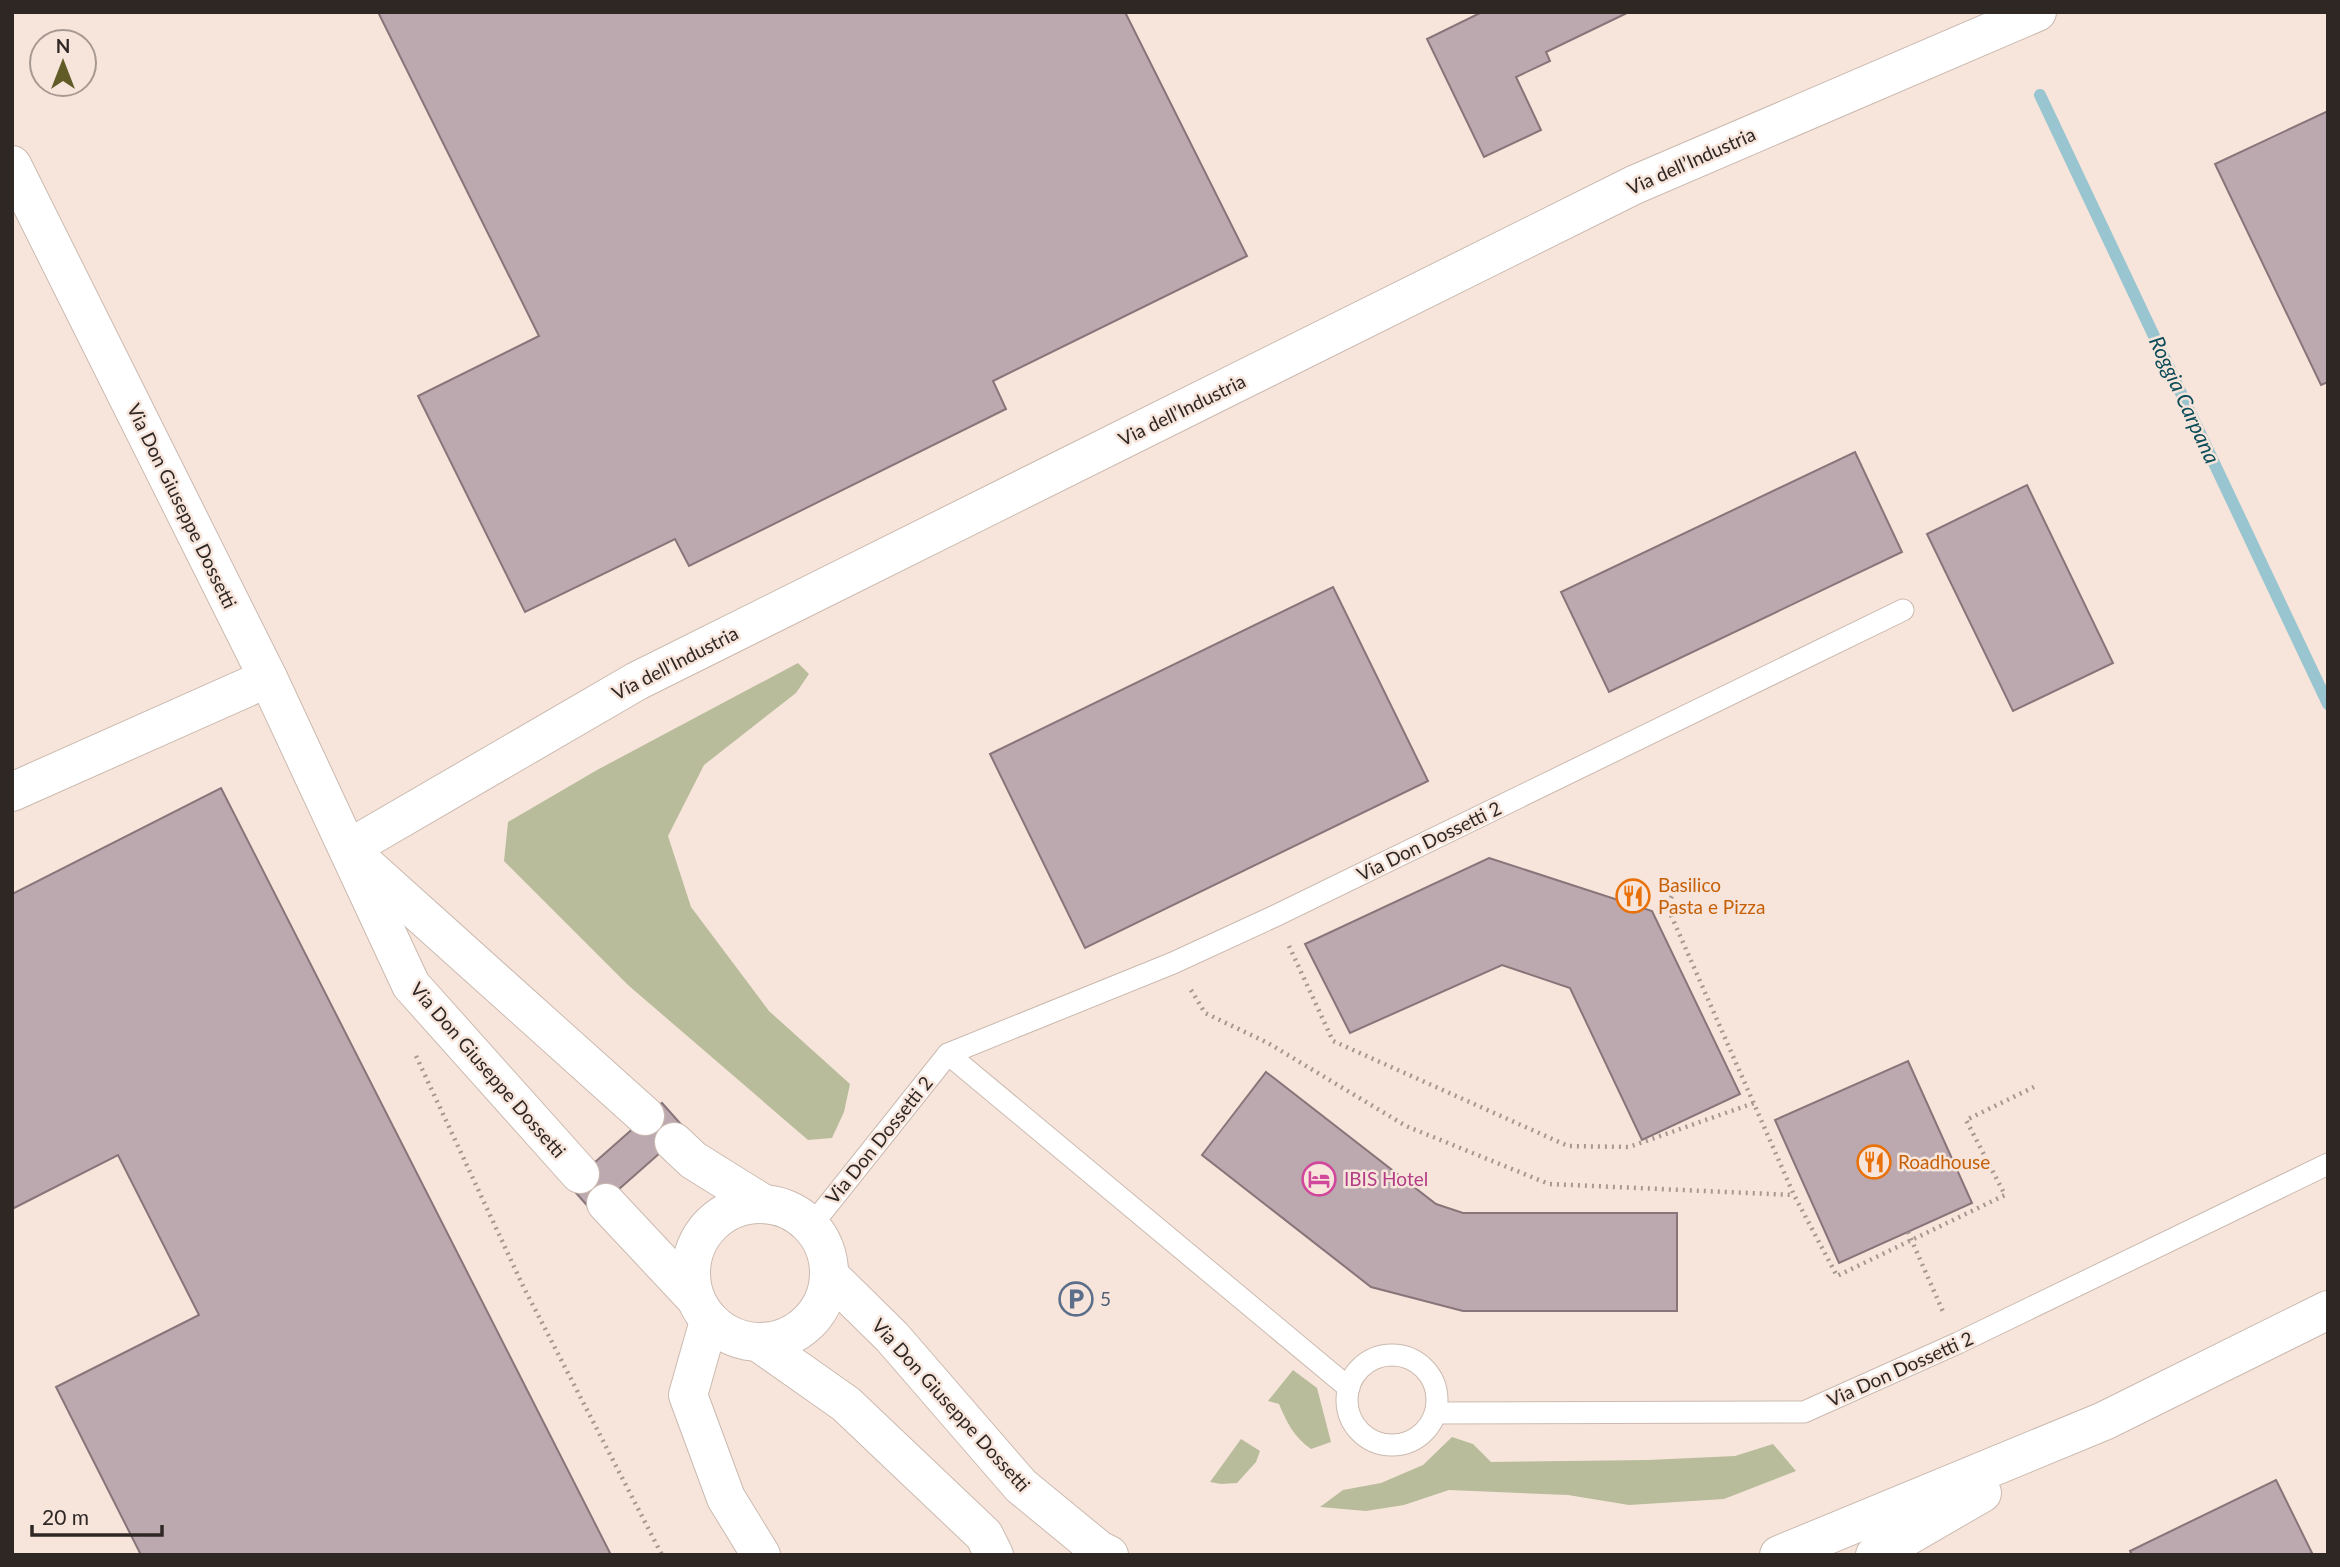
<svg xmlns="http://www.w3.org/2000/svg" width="2340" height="1567" viewBox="0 0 2340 1567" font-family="Lato,sans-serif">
<rect width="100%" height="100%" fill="#f7e5db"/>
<g fill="#b8bc9b">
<path d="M798 663 809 674 796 693 704 765 668 836 691 907 769 1011 850 1084 844 1112 832 1138 808 1140 628 985 504 861 508 822 597 770Z"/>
<path d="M1293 1370 1317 1388 1331 1442 1311 1449C1294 1437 1287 1423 1279 1404L1268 1401Z"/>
<path d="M1452 1437 1473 1444 1491 1462 1648 1460 1735 1456 1773 1444 1796 1471 1724 1499 1629 1505 1568 1495 1449 1490 1404 1505 1366 1511 1320 1507 1343 1490 1381 1483 1423 1465Z"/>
<path d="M1241 1439 1260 1451 1256 1462 1237 1483 1221 1484 1210 1482Z"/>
</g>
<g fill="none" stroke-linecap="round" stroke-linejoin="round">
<path stroke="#98c5cf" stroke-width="12" d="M2040 95 2328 704"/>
</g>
<g fill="#bca9af" stroke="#87757a" stroke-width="2">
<path d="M378 12H1125L1247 256 993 381 1006 409 689 566 675 539 525 612 418 396 539 336Z"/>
<path d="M1482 12H1629L1546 52 1550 61 1516 77 1541 130 1484 157 1427 39Z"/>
<path d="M2328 111V382L2321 385 2215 164Z"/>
<path d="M1855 452 1902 552 1609 692 1561 592Z"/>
<path d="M2027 485 2113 663 2013 711 1927 534Z"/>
<path d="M1333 587 1428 781 1085 948 990 754Z"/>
<path d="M221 788 611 1555H141L56 1387 199 1315 118 1155 12 1209V894Z"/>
<path d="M1489 858 1652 911 1740 1094 1642 1140 1570 988 1502 965 1350 1033 1305 944Z"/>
<path d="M1908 1061 1972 1203 1839 1263 1775 1120Z"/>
<path d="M1266 1072 1436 1204 1463 1213H1677V1311H1463L1371 1287 1202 1155Z"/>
<path d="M662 1103 686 1130 593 1212 569 1185Z"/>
<path d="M2276 1480 2312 1553 2307 1555H2132L2130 1551Z"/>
</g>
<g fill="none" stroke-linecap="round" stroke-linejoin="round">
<defs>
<g id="service">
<path d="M948 1054 1349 1388"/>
<path d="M811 1226 948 1054 1173 963 1275 916 1903 610"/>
<circle cx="1392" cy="1400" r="45"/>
<path d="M1436 1413 1804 1412 1958 1343 2328 1164"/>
</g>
<g id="minor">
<path d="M12 165 268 678 411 985 580 1174"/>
<path d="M12 792 268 678"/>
<path d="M348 849 637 681 1634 185 2037 12"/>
<path d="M360 860 645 1116"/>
<path d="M674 1142 693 1160 762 1203"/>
<path d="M606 1203 695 1298"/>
<circle cx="760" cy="1273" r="69"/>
<path d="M829 1275 892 1337 1021 1486 1099 1550 1109 1555"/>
<path d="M709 1321 688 1395 726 1498 761 1555"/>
<path d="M758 1342 846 1404 984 1535 994 1555"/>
</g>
<g id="primary">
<path d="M1779 1555 2104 1421 2328 1310"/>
<path d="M1875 1555 1982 1493"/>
</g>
</defs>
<use href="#service" stroke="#cbbab0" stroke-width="23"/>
<use href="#minor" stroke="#cbbab0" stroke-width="40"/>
<use href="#primary" stroke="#cbbab0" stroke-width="40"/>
<g stroke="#a59891" stroke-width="4.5" stroke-dasharray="2 5" stroke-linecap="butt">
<path d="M1675 890 1667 906 1794 1195 1837 1276 2005 1195 1966 1120 2034 1087"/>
<path d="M1289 946 1333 1041 1568 1146 1629 1147 1754 1103"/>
<path d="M1191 990 1205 1013 1268 1043 1406 1126 1549 1184 1793 1195"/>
<path d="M416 1056 523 1286 662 1555"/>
<path d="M1908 1232 1944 1314"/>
</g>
<use href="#service" stroke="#fff" stroke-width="21"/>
<use href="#minor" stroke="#fff" stroke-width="38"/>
<use href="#primary" stroke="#fff" stroke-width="38"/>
</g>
<defs>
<symbol id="restaurant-ring" viewBox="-11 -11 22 22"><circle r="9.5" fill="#f7e5db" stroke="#e8710a" stroke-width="1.5"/><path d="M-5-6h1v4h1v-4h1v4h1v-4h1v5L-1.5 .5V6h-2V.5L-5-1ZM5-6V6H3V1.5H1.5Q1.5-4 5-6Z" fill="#e8710a"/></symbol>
<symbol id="hotel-ring" viewBox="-11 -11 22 22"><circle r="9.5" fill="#f7e5db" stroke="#d1479c" stroke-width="1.5"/><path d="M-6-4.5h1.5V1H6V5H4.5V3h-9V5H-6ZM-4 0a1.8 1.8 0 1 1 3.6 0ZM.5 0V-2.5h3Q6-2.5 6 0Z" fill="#d1479c"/></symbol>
<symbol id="parking-ring" viewBox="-11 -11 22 22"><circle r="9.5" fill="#f7e5db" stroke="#5c6f8a" stroke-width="1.5"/><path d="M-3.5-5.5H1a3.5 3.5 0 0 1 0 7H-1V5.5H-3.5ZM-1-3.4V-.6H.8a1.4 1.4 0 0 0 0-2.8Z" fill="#5c6f8a"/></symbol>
</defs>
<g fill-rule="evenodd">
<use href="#restaurant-ring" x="1614" y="877" width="38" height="38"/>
<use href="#restaurant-ring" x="1855" y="1143" width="38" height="38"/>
<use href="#hotel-ring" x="1300" y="1160" width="38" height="38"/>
<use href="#parking-ring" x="1057" y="1280" width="38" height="38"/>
</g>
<g text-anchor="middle" stroke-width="5" stroke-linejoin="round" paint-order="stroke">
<g font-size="19" fill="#2e2724" stroke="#f7e5db">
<text transform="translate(1691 161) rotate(-24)" y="7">Via dell’Industria</text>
<text transform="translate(1182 410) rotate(-26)" y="7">Via dell’Industria</text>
<text transform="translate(182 506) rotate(64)" y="7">Via Don Giuseppe Dossetti</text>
<text transform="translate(675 663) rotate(-27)" y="7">Via dell’Industria</text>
<text transform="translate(1429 841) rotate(-26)" y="7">Via Don Dossetti 2</text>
<text transform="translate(488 1070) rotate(49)" y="7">Via Don Giuseppe Dossetti</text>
<text transform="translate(879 1140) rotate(-51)" y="7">Via Don Dossetti 2</text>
<text transform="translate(1900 1369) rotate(-24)" y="7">Via Don Dossetti 2</text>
<text transform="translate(951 1405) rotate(48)" y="7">Via Don Giuseppe Dossetti</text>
</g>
<g font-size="19" fill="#c56008" stroke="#f7e5db" text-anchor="start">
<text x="1658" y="892">Basilico<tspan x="1658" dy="22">Pasta e Pizza</tspan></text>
<text x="1898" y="1169">Roadhouse</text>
</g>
<g font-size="19" fill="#b23c85" stroke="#f7e5db" text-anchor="start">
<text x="1344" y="1186">IBIS Hotel</text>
</g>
<g font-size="19" fill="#4e5e75" stroke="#f7e5db" text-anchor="start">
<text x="1100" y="1306">5</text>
</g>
<g font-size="21" font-style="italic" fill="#0b4c58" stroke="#f7e5db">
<text transform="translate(2184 400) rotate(65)" y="7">Roggia Carpana</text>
</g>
</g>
<rect width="2340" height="1567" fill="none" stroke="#2e2724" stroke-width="28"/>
<g transform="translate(63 63)"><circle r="33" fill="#f7e5db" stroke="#a79992" stroke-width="2"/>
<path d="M0-5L12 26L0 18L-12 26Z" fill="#615b28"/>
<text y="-10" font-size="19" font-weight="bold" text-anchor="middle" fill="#2e2724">N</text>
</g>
<path d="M32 1525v10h130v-10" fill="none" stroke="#2e2724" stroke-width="3.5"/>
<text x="42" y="1525" font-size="21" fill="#2e2724" stroke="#f7e5db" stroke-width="5" paint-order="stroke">20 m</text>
</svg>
